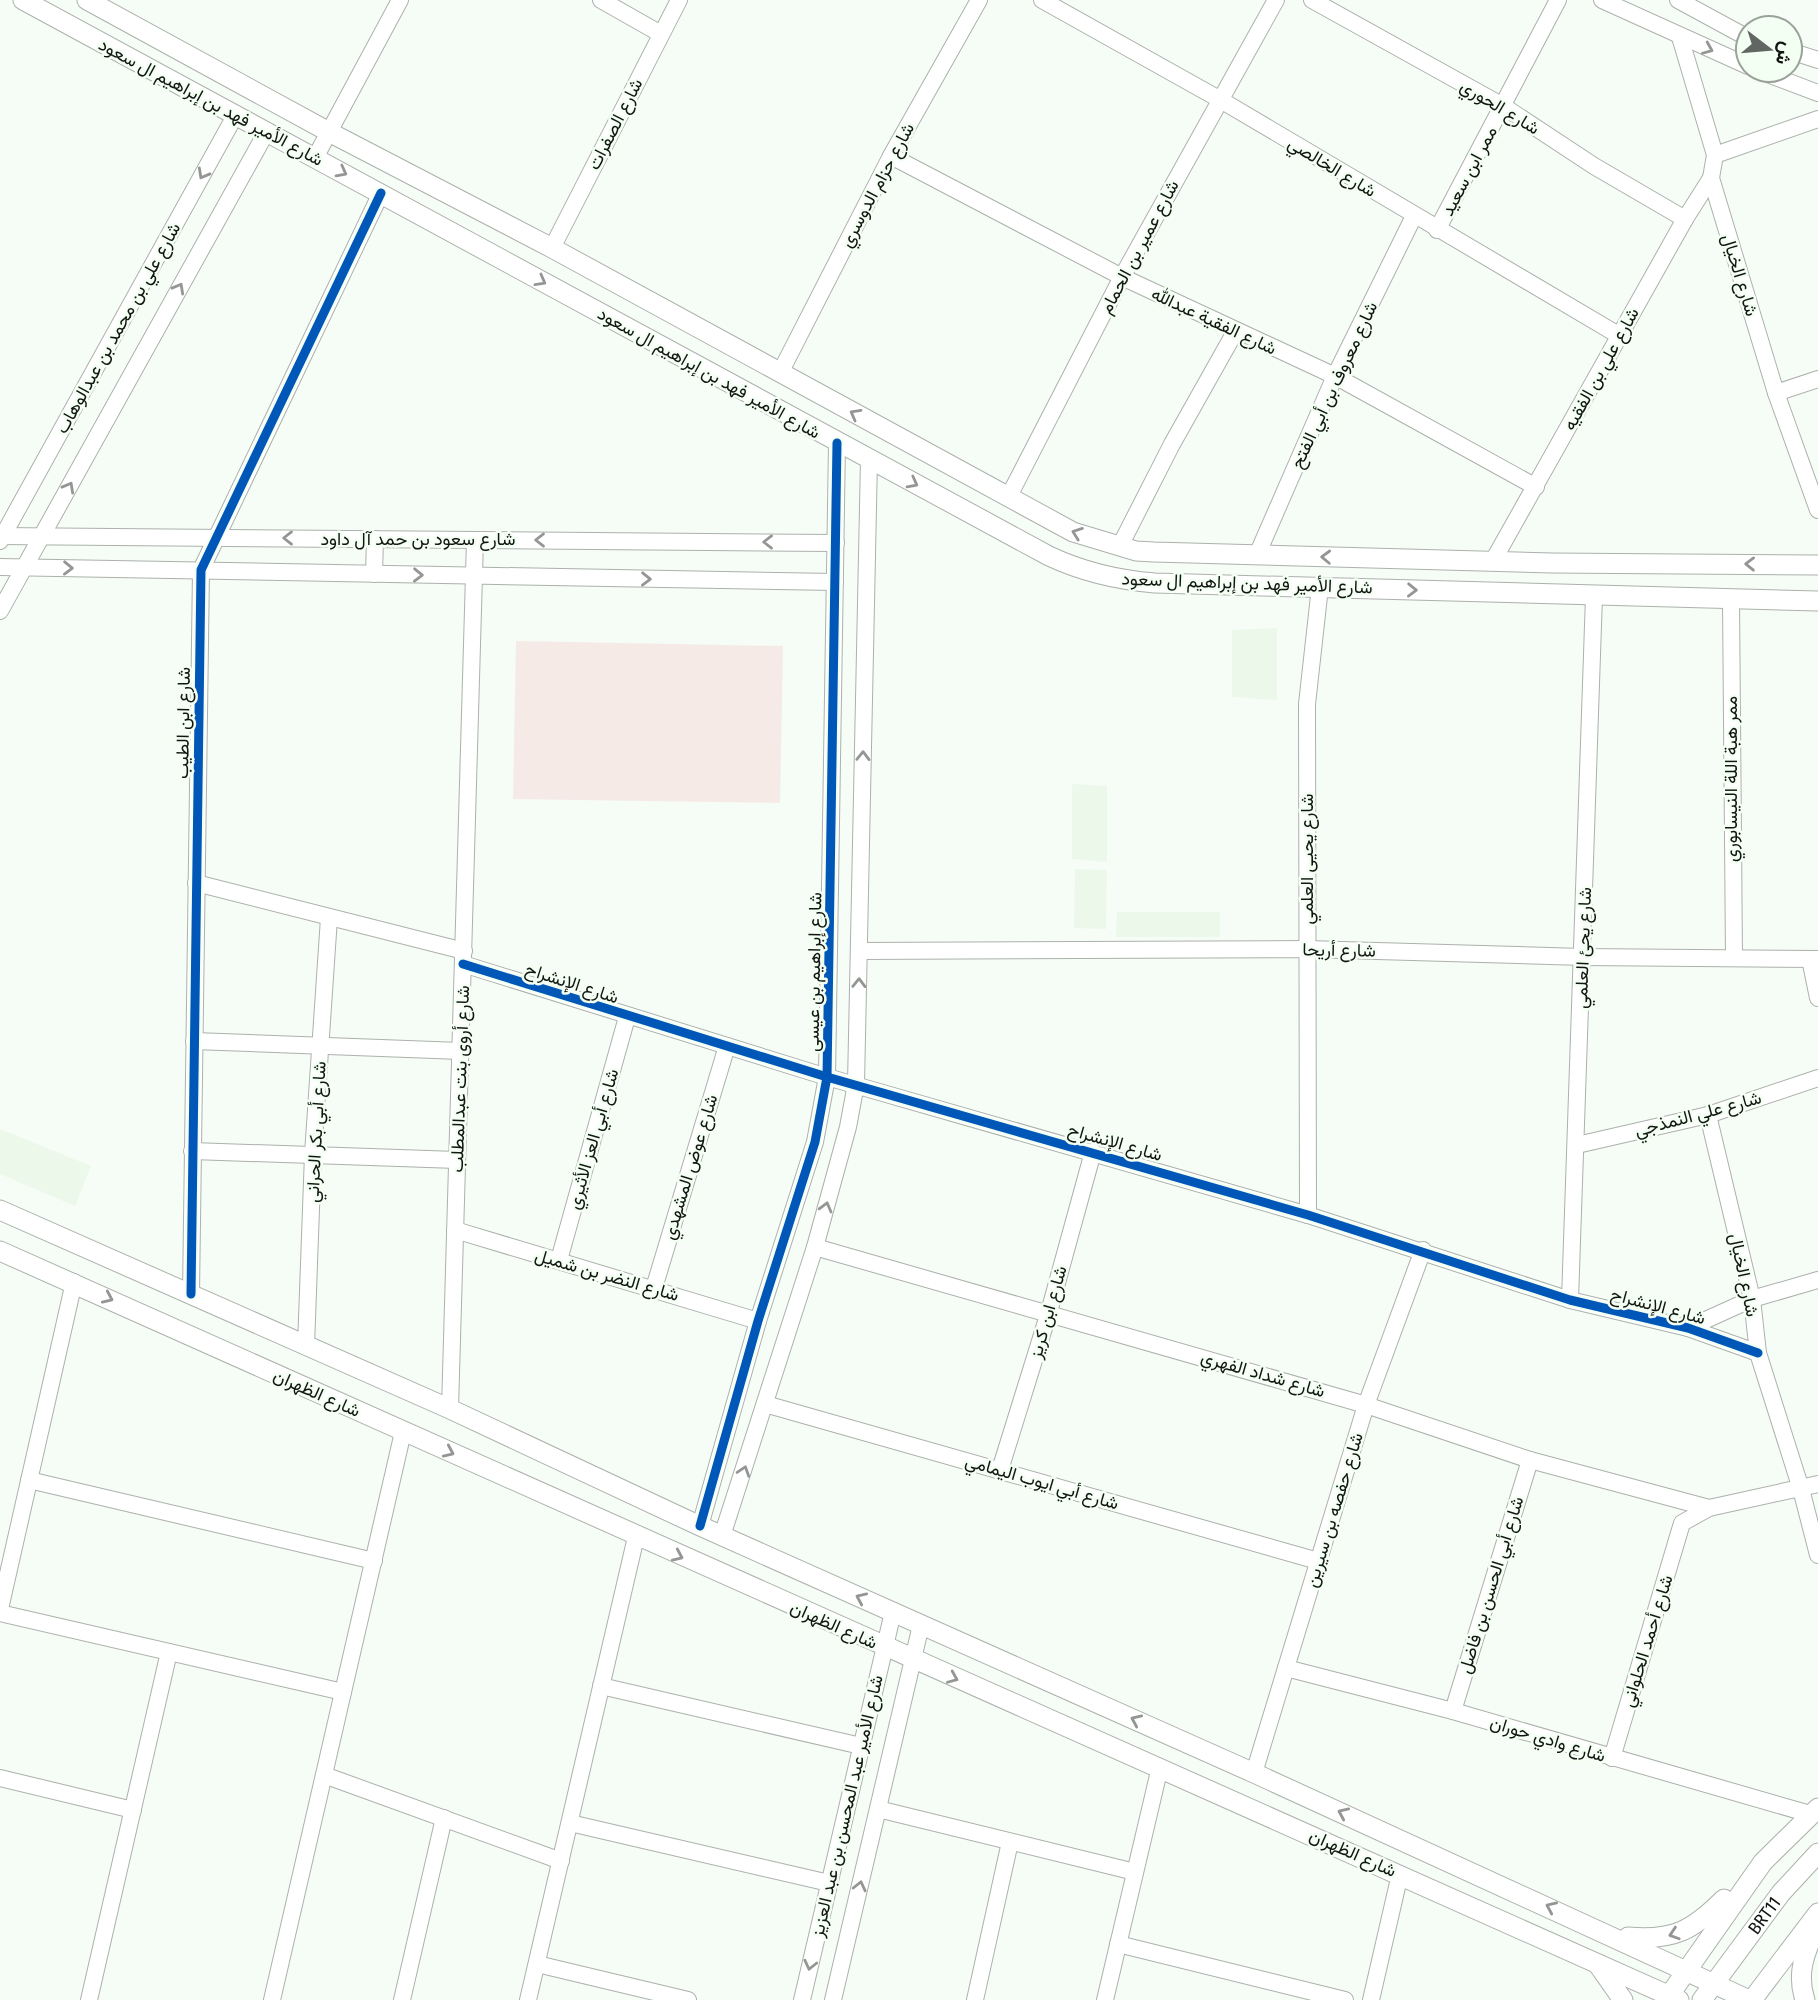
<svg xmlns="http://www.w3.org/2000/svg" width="1818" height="2000" viewBox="0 0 1818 2000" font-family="'Fira Sans Condensed',Vazirmatn,sans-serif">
<rect width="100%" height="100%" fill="#f6fcf6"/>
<g fill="#ecf8ea">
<path d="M1277 628V700L1232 697V630Z"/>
<path d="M1072 784 1107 786V862L1072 859Z"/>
<path d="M1075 869 1107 870 1106 929 1074 928Z"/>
<path d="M1117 912H1220V937H1116Z"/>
<path d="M0 1129 91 1166 75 1206 0 1174Z"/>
</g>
<path fill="#f6eae7" d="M516 641 783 646 780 803 513 799Z"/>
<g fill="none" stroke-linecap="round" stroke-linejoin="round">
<defs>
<g id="minor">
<path d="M601 0 661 34"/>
<path d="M1042 0 1219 99 1620 336"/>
<path d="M1312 0 1503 106 1594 166 1685 219"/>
<path d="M1602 0 1748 66"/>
<path d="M1678 0 1748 38"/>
<path d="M1680 37 1715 155 1711 178 1776 393 1818 510"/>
<path d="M1790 51 1818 60"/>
<path d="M1757 70 1818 93"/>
<path d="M1715 155 1818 119"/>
<path d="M891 156 1122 277 1335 376 1536 487"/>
<path d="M315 158 400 0"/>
<path d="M1437 230 1558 0"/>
<path d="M552 248 679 0"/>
<path d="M780 373 891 156 979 0"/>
<path d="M1776 393 1818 379"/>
<path d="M1008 498 1122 277 1276 0"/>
<path d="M0 536 836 543"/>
<path d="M0 541 236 114"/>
<path d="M1120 546 1172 444 1235 332"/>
<path d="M1257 555 1335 376 1414 216"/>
<path d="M1493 561 1685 219 1711 178"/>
<path d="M0 567 835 582"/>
<path d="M374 574 375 539"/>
<path d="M1731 600 1734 958"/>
<path d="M0 611 267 131"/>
<path d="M196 883 464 951"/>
<path d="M860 951 1307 949 1583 957 1818 959"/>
<path d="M1810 959 1818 998"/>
<path d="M463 964 827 1077 1308 1215 1570 1300 1688 1328 1758 1353"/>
<path d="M194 1041 461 1051"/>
<path d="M1708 1115 1752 1299 1758 1353 1801 1489 1818 1555"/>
<path d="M1577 1145 1708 1115 1818 1078"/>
<path d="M192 1151 457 1160"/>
<path d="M1308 1215 1307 704 1320 587"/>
<path d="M455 1230 758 1321"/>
<path d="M815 1247 1366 1405 1530 1460 1709 1508"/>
<path d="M559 1260 627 1017"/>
<path d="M654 1288 727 1046"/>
<path d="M191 1294 201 570 381 193"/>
<path d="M1570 1300 1594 596"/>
<path d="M1688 1328 1752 1299 1818 1280"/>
<path d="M306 1346 313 1154 329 918"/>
<path d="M765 1404 1318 1561"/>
<path d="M450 1409 475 540"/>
<path d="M1000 1470 1049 1312 1093 1152"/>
<path d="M29 1480 374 1561"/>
<path d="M700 1526 758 1321 815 1142 827 1077 837 443"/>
<path d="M722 1536 815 1247 848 1127 856 1084 869 459"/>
<path d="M0 1609 74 1282"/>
<path d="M0 1613 343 1692"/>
<path d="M1286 1668 1453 1711 1810 1814"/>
<path d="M601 1686 861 1746"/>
<path d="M1453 1711 1530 1460"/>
<path d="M1612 1758 1682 1523 1709 1508 1818 1484"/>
<path d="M1254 1773 1366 1405 1423 1250"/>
<path d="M324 1775 561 1861"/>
<path d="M0 1778 133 1810"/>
<path d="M878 1809 1135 1872"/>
<path d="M570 1823 829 1883"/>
<path d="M1118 1944 1345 2000"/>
<path d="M537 1964 688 2000"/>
<path d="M89 2000 169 1652"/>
<path d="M272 2000 403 1432"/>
<path d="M402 2000 444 1818"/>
<path d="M528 2000 636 1537"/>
<path d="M802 2000 893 1612"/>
<path d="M833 2000 921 1625"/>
<path d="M975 2000 1010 1842"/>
<path d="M1105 2000 1160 1767"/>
<path d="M1371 2000 1400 1874"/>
</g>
<g id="major">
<path d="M23 0 1049 556C1083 572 1117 580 1155 583L1818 601"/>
<path d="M87 0 329 132 552 248 1073 532 1136 551 1154 552 1552 563 1818 565"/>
<path d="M0 1210 450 1409 700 1526 1254 1773 1749 2000"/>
<path d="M0 1251 1679 2000"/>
<path d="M1628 1937C1674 1941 1693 1930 1724 1899"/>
<path d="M1599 1966 1623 2000"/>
<path d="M1666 2000 1763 1862 1818 1808"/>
<path id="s1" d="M1702 2000 1781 1893 1818 1853"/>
<path d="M1752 2000 1818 1913"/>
<path d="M1805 2000C1796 1973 1805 1953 1816 1927"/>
</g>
</defs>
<use href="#minor" stroke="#acb1ac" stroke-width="18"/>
<use href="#major" stroke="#acb1ac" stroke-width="21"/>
<use href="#minor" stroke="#fefffe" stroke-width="16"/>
<use href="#major" stroke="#fefffe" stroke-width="19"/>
<defs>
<g id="cycleway">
<path d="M463 964 827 1077 1308 1215 1570 1300 1688 1328 1758 1353"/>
<path d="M191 1294 201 570 381 193"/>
<path d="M700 1526 758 1321 815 1142 827 1077 837 443"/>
</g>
</defs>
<use href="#cycleway" stroke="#f4fff3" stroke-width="13"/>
<use href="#cycleway" stroke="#0057b8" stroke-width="9"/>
</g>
<defs><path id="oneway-chevron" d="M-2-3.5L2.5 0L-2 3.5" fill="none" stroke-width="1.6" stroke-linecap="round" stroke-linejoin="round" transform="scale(1.75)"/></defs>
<g stroke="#949694">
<use href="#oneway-chevron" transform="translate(1708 49) rotate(23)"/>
<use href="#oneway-chevron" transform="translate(342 172) rotate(28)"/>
<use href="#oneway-chevron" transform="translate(203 174) rotate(119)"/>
<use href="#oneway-chevron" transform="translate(541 281) rotate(29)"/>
<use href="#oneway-chevron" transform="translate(179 288) rotate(-61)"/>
<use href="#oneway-chevron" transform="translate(855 414) rotate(-151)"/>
<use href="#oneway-chevron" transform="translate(913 483) rotate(28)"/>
<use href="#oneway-chevron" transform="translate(69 487) rotate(-61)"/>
<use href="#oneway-chevron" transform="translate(1077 533) rotate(-160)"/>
<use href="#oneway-chevron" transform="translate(288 538) rotate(-180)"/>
<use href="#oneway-chevron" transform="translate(540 540) rotate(-180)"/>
<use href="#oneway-chevron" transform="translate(768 542) rotate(-180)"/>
<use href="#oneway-chevron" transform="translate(1326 557) rotate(-178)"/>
<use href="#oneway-chevron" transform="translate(1750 564) rotate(-179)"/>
<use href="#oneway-chevron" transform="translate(68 568) rotate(1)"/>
<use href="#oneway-chevron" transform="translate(418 575) rotate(1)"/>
<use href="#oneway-chevron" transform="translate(646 579) rotate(1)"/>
<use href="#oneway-chevron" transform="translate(1412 590) rotate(1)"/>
<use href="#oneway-chevron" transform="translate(863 756) rotate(-89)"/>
<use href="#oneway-chevron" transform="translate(859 983) rotate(-89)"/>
<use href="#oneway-chevron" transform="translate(826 1207) rotate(-75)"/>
<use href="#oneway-chevron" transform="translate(108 1298) rotate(24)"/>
<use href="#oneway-chevron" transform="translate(449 1452) rotate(24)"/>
<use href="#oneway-chevron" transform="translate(744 1471) rotate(-72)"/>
<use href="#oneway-chevron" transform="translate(678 1556) rotate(24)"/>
<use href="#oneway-chevron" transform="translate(861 1598) rotate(-156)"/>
<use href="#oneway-chevron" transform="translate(953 1678) rotate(23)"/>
<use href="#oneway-chevron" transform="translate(1136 1720) rotate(-156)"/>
<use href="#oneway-chevron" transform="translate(1343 1813) rotate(-156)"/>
<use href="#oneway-chevron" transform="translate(860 1886) rotate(-77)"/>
<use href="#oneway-chevron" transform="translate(1551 1907) rotate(-156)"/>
<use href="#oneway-chevron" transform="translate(1674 1934) rotate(162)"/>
<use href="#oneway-chevron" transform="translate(810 1965) rotate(103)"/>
</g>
<g text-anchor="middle" stroke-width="5" stroke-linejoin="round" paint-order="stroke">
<g font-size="18" fill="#121612" stroke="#f4fff3">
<text transform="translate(211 102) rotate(28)" y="6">شارع الأمير فهد بن إبراهيم ال سعود</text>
<text transform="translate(1500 107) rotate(31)" y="6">شارع الحوري</text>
<text transform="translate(615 124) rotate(-63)" y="6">شارع الصفرات</text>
<text transform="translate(1332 167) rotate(31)" y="6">شارع الخالصي</text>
<text transform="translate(1469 171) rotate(-62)" y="6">ممر ابن سعيد</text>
<text transform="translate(877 185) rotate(-62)" y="6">شارع حزام الدوسري</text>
<text transform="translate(1139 247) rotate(-62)" y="6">شارع عمير بن الحمام</text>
<text transform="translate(1740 275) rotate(73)" y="6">شارع الخيال</text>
<text transform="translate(1214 321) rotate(25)" y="6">شارع الفقية عبدالله</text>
<text transform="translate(118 328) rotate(-61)" y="6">شارع علي بن محمد بن عبدالوهاب</text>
<text transform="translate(1601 369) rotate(-61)" y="6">شارع علي بن الفقيه</text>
<text transform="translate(709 373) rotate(29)" y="6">شارع الأمير فهد بن إبراهيم ال سعود</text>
<text transform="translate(1334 385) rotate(-65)" y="6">شارع معروف بن أبي الفتح</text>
<text x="418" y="545">شارع سعود بن حمد آل داود</text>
<text transform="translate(1247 583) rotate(2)" y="6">شارع الأمير فهد بن إبراهيم ال سعود</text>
<text transform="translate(183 723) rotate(-89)" y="6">شارع ابن الطيب</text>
<text transform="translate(1731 779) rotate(-90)" y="6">ممر هبة اللة النيسابوري</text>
<text transform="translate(1307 859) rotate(-90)" y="6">شارع يحيى العلمي</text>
<text transform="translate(1583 948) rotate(-88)" y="6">شارع يحئ العلمي</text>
<text transform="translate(1339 950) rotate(1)" y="6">شارع أريحا</text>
<text transform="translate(814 972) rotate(-89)" y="6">شارع إبراهيم بن عيسى</text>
<text transform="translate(572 983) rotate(18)" y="6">شارع الإنشراح</text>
<text transform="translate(460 1079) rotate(-88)" y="6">شارع أروى بنت عبدالمطلب</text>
<text transform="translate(1698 1114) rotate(-15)" y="6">شارع علي النمذجي</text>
<text transform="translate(316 1132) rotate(-87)" y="6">شارع أبي بكر الحراني</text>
<text transform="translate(593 1139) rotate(-74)" y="6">شارع أبي العز الأثيري</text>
<text transform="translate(1115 1142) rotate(16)" y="6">شارع الإنشراح</text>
<text transform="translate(690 1167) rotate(-73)" y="6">شارع عوض المشهدي</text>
<text transform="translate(607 1275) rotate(16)" y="6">شارع النضر بن شميل</text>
<text transform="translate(1744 1275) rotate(78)" y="6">شارع الخيال</text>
<text transform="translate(1658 1306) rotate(15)" y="6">شارع الإنشراح</text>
<text transform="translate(1048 1312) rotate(-74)" y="6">شارع ابن كريز</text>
<text transform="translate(1263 1374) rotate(16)" y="6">شارع شداد الفهري</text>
<text transform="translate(317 1393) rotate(24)" y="6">شارع الظهران</text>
<text transform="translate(1042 1482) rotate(16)" y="6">شارع أبي ايوب اليمامي</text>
<text transform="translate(1334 1510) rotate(-73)" y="6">شارع حفصه بن سيرين</text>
<text transform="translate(1491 1585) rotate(-73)" y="6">شارع أبي الحسن بن فاضل</text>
<text transform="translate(834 1625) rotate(24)" y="6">شارع الظهران</text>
<text transform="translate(1647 1641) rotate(-73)" y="6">شارع أحمد الحلواني</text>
<text transform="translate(1548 1739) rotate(17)" y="6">شارع وادي حوران</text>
<text transform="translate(847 1806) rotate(-77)" y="6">شارع الأمير عبد المحسن بن عبد العزيز</text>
<text transform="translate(1353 1853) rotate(24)" y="6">شارع الظهران</text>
<text dy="6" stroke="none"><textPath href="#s1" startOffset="105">BRT11</textPath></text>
</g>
</g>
<g transform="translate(1769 49) rotate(106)"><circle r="33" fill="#f4fff3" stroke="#9aa299" stroke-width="2"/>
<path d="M0-5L12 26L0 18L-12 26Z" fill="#626662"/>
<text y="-10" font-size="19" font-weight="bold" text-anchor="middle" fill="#121612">ش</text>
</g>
</svg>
